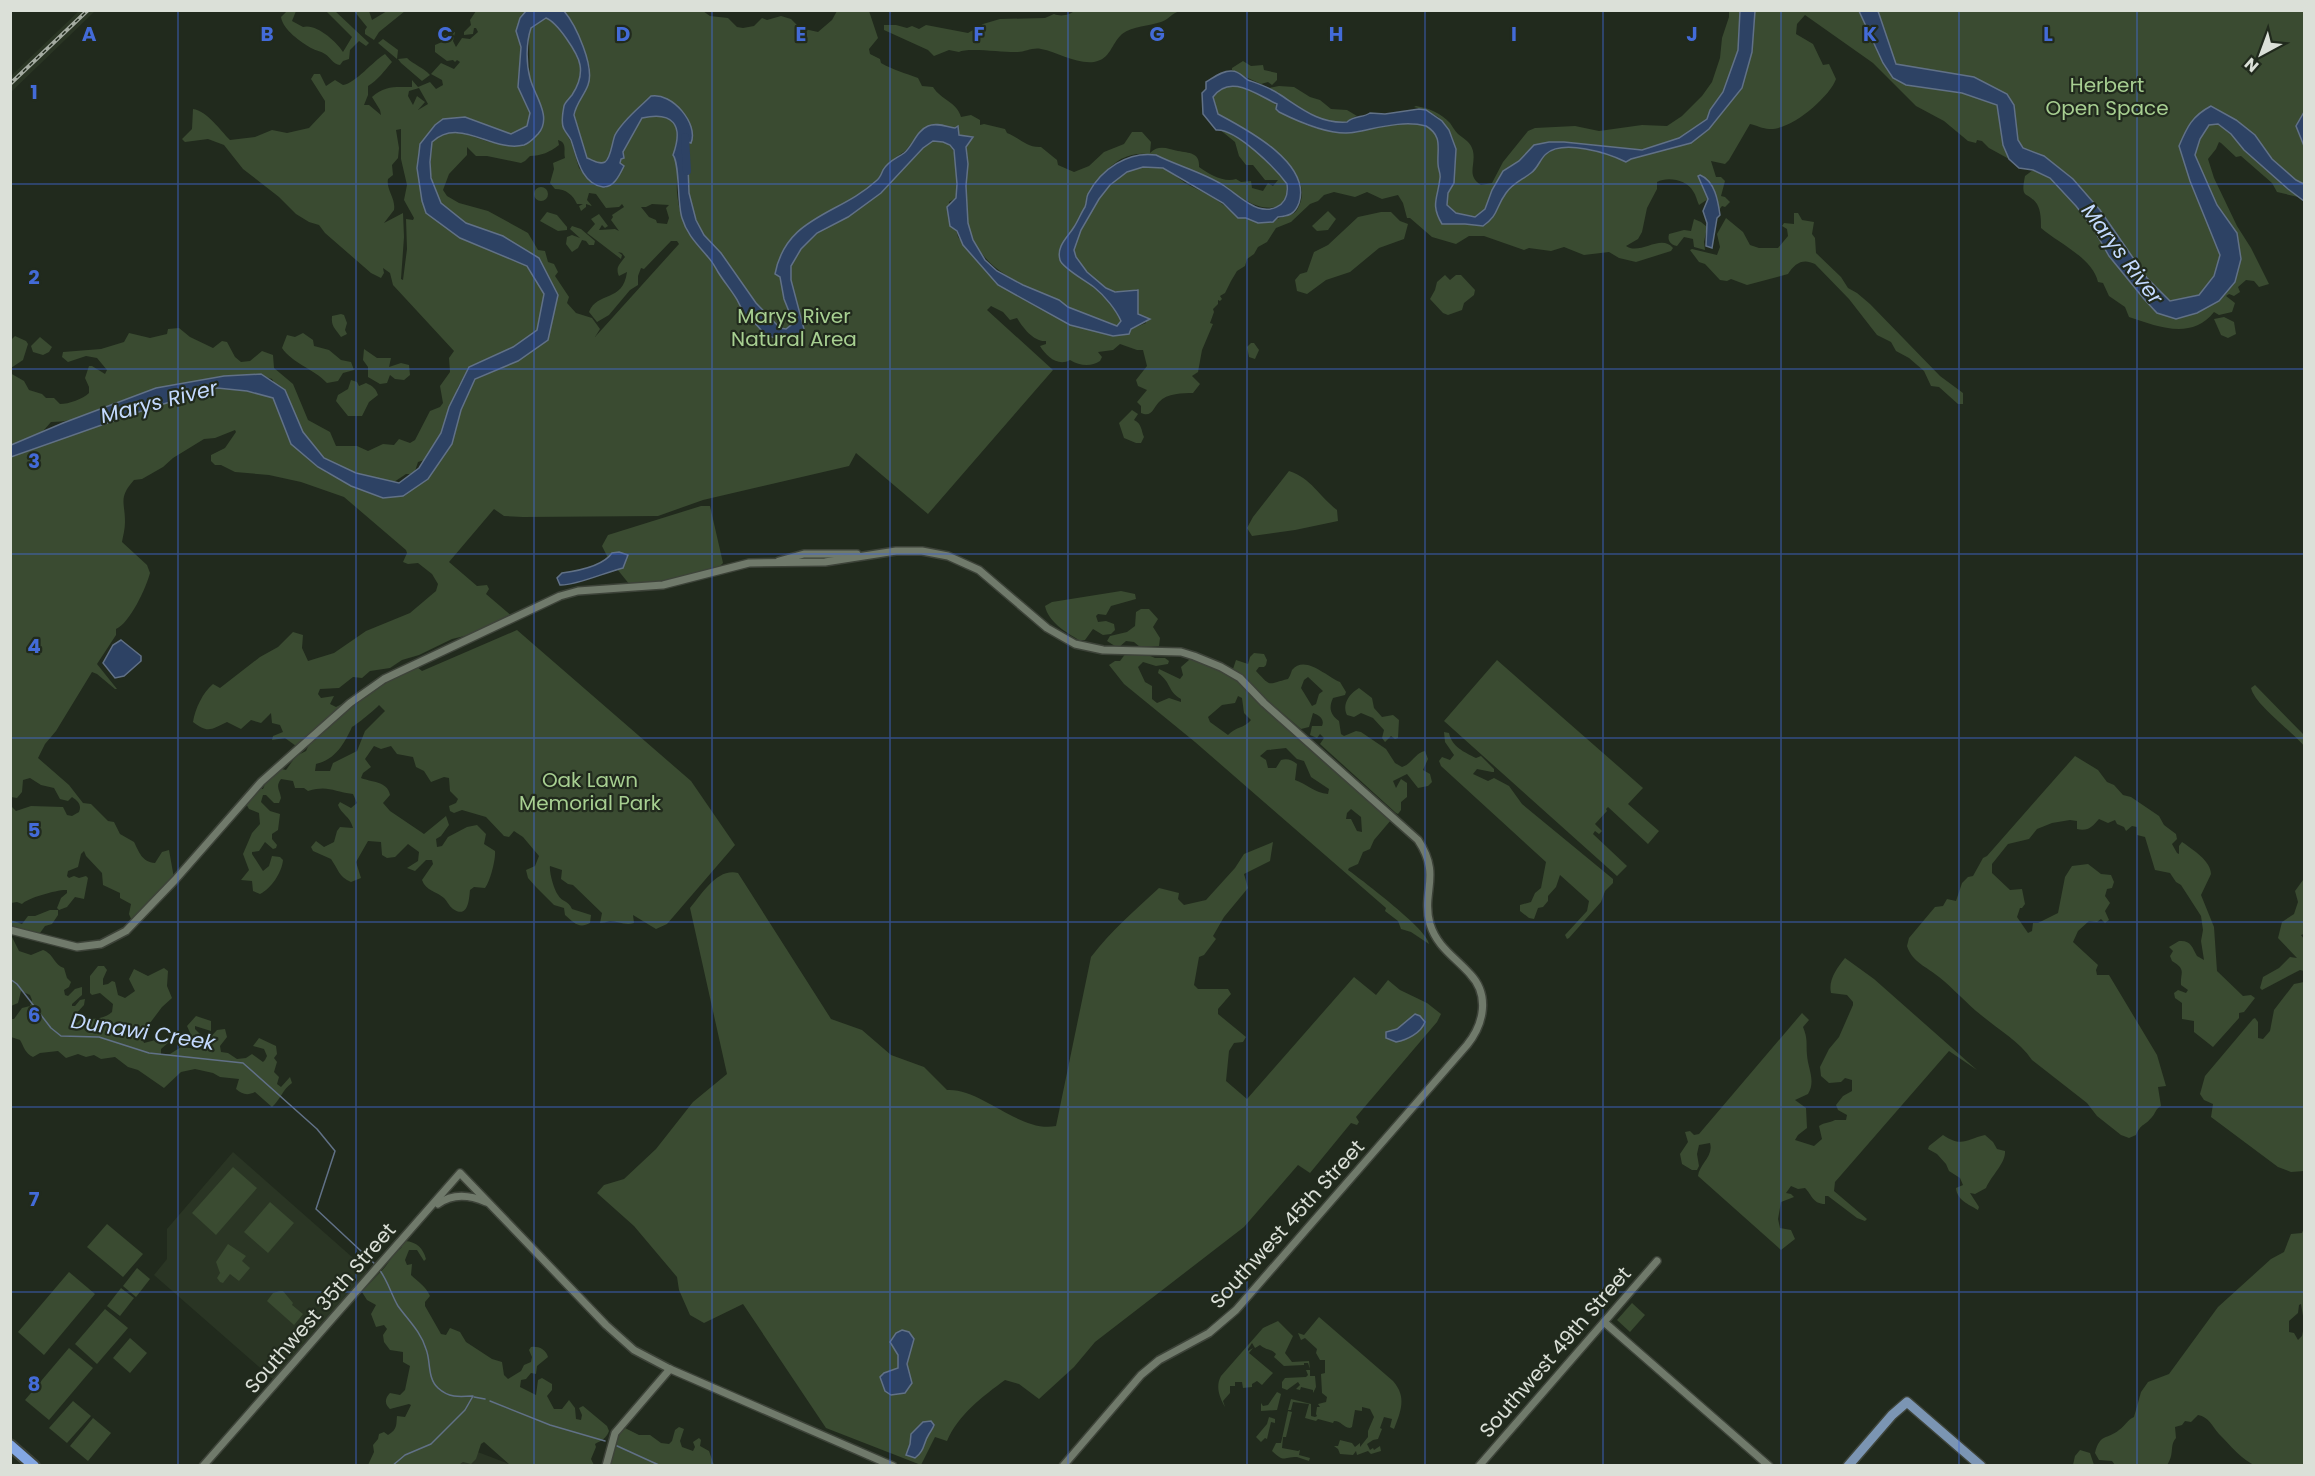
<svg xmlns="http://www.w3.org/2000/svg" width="2315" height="1476" viewBox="0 0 2315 1476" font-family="Poppins,sans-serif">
<rect width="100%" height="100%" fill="#212a1d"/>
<g fill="#2a3524">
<path d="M79 11H95L11 92V76Z"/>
<path d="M233 1152 369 1272 274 1380 154 1275 167 1259V1229Z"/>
<path d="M475 1451 512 1465 444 1466Z"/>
</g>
<g fill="#3a4b31" fill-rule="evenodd">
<path d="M287 11H296L292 21 303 27C316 23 337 42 343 52L352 37 326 11H335L369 43 366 46 359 41 350 50 349 59 343 61 340 65C333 64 331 58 325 54 321 51 316 51 311 48 301 42 283 30 281 17Z"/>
<path d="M354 11H369L372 20 387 11H405L379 32 374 40 365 34V30L367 27Z"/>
<path d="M476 11H526L519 40 521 47 518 87 530 113 529 122 527 126 511 134 465 117 443 119 435 125 420 144 419 153 417 168 422 201 460 238 527 266 544 294 537 331 513 347 469 367 458 387 448 420 428 459 418 462 414 474H406L388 486 319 459 272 379 262 376 92 418C77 418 65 422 51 422L37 438 11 445 10 373 24 381 29 390 42 394 46 398H54L60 404C69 404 83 399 89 393V387L85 378 89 366H92L105 374 107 370 97 358 86 356 68 362 62 357 63 352 101 349 124 342 129 333 150 338 167 334 168 329 179 328 190 337 213 348 222 341 227 342 235 357 241 362 250 361 262 351 273 355 274 368 293 384 308 420 330 432 336 446H357L368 451 383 444 394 445 399 439 410 443 415 440 430 411 440 407 443 403 440 386 450 372 449 358 454 351 393 285 390 273 383 268 384 273 381 278 371 273 325 233 319 225 309 222 296 214 279 197 243 169 224 145 208 139 185 142 182 139 192 129 193 109C207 111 220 130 230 140L255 137 272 130 287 133 309 128 325 111V101L311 79 314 74H320L326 86 335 80 343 85C356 83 373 61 385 54L392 62C385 70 377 81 368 86V95L364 105H369L381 115 380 110 372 97C385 85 396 87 412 87V80L418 87 430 82 436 89 443 85 442 80 431 74 441 63 454 69 460 62 457 60 455 62 453 60 447 61 435 52V45L442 42V36L455 32 453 41 456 47 462 38 470 39 478 32 476 28H474L473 34 464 35V32L471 25 470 20ZM419 88 428 104 418 110 425 102 417 96 413 105 408 96 409 91ZM401 129V159L407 185 404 200 414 218 413 220 406 219 407 249 403 280 401 279 404 237 403 213 384 223 394 210C396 198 386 190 388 179L393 175 392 165 398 158 399 148 396 130Z"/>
<path d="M564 11H703L710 16 728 18 737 27 743 28 754 26 762 18 767 20 781 16 791 19 800 28 818 32 832 20 837 11H869L878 38 869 49 870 54 880 59 881 63C893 70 905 73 918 78L922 86 933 87C941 100 957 102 961 117L971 115 980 120V125L984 124 1005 129 1007 133C1020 138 1027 148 1041 147L1057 160 1058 165 1074 172 1089 166 1104 152 1124 144 1132 132H1142L1151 142 1150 153C1159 144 1168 149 1178 151 1190 153 1200 153 1199 167 1209 174 1224 183 1236 179L1241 182 1251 181 1252 188 1263 191 1268 183 1273 186 1278 180H1265L1253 165H1246L1239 156 1235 142 1219 129C1238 130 1276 169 1287 184L1286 200 1281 206C1257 213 1242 197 1223 185 1215 180 1204 176 1194 172 1170 162 1148 145 1121 159 1109 166 1096 180 1089 192 1087 196 1087 201 1086 205 1082 217 1073 231 1064 240L1072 272C1091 281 1112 301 1121 321L1117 326C1101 318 1085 315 1070 308 1066 306 1062 302 1058 300 1018 283 976 268 967 220 963 196 968 171 966 147L970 142 959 135 955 128 940 125C932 129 922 133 915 139 910 143 908 150 902 153 884 164 874 183 867 203L881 193 928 143C962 128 958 179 956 198L949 202 958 237 998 285 1070 325 1113 336 1128 334 1131 329 1146 323 1145 318 1138 314 1137 289C1130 292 1122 293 1114 291 1102 288 1075 263 1074 250 1074 236 1088 221 1093 209 1104 185 1134 159 1162 168 1170 171 1178 178 1185 183 1206 194 1221 200 1238 218H1246L1258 223 1273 222C1280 215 1292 218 1297 210 1322 168 1244 130 1218 114L1213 96C1236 65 1281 112 1304 124 1314 129 1342 134 1354 133 1361 132 1369 128 1376 127 1390 124 1411 122 1426 126 1443 136 1437 148 1438 164 1438 169 1441 174 1440 178 1438 198 1430 204 1442 224H1465L1482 226C1499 215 1495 208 1506 193 1513 183 1522 180 1531 173 1538 168 1540 159 1546 154 1563 139 1608 153 1626 162L1631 159 1691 143 1752 52 1755 11H1859L1871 37 1906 85 1962 93 1997 105 2003 145 2009 159 1989 148 1982 141 1977 140 1976 143 1968 141 1944 121 1916 106 1873 63 1805 15 1797 24 1796 34 1813 44 1823 65 1829 64 1836 79C1829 98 1790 131 1769 129 1763 129 1756 125 1750 124L1729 160 1725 164 1711 161 1716 177H1721L1725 181 1721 196 1725 197 1730 202 1725 207 1722 206 1719 210C1717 197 1714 180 1700 175L1708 199 1699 205C1697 201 1696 195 1693 191 1687 180 1668 176 1657 182V189L1647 208 1642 232 1638 239 1626 246C1640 256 1661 233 1673 248L1671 251 1636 262 1619 258 1609 252 1584 255 1564 247 1551 251 1529 248 1524 250 1484 236H1469L1456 244 1432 237 1410 218H1407L1403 203 1398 195 1382 199 1367 192 1355 197 1334 192 1324 195 1318 201 1310 204 1291 222 1276 228 1267 242 1258 247 1254 254 1247 259 1245 266 1237 271 1231 281 1225 293 1220 296 1222 299 1220 301 1218 300V304L1213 309 1214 312 1210 323 1213 324 1202 350 1198 372 1192 376 1200 384 1193 393C1183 393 1167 393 1159 402 1153 408 1152 418 1141 413V406L1137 402 1147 390 1138 386 1136 380 1147 366 1143 350H1137L1120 344 1113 350 1098 352 1102 357 1100 361C1091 367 1080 366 1070 360 1058 367 1046 356 1040 346L1046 344V341C1034 342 1023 328 1017 318L1010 320 1003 312 991 306 987 310 1053 370 928 514 856 453 849 466 703 500 658 516 523 517 504 516 494 509 449 562 477 586 487 585 489 589 486 594 514 618 477 633 452 639 419 655 402 660 390 668 370 671 362 678 353 677 339 688 320 689 318 694 321 698 334 696 330 704 336 707 417 667 422 671 517 630 691 781 735 845 667 924 656 929 633 915 634 923C625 926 618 921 610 921 606 922 603 923 600 923L602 913 573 885 568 884 561 879 562 870 550 866C549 872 554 890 558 895 562 902 568 900 572 909L591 915 590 923C579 929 574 923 565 915L564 908 554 905 536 887 528 878 526 870 535 866 539 856 523 837 514 831 509 837 504 836 486 817 462 810 454 813 450 811 449 806 456 803 458 799 450 791 449 778 444 777 431 782 424 771 416 767 413 757 397 754 391 746 381 749 374 746 365 759 371 767 363 773 361 778C370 782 388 781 390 795L383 803 390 811 424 834 446 816 449 825 441 836 436 839 437 847 442 846 448 837 467 827 477 825 486 834 484 844 495 851C496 859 490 882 485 888L474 887 470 890C469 900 468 919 453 909 449 906 447 901 444 898 436 891 426 891 422 880L433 864 432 860H426L415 871 407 868 418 861 419 852 408 844 395 857 387 858 382 855 381 842 368 841 356 862 361 878 351 882C339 877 338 869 331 859L313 851 311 847 316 841 324 847 334 842 337 831 340 827 353 828C350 816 341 814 338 805L340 802 351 808 357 803 353 794C333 792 329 785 308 791L304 788H295L293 781 281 779C275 787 280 790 281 798L279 803H274L266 795H263L261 802 270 811 280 814 278 830 272 834V839L277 845 276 848 273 849 265 842 259 851 252 852V854L263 871 269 866 272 856 280 857 283 860C282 872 271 889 260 894L253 891 252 881 241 880 249 870 243 854 252 833 260 824 259 813 249 809 245 802 257 788 263 789 267 779 277 768 286 770 296 756 306 751 313 736 322 733 326 728 296 746 285 738 272 740 273 736 283 732 280 725 272 723 271 713 261 723 251 720 241 729 227 722C212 729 208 734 193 722 195 709 203 692 213 684L220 688 260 657 278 647 293 632 303 635 302 648 308 661 334 653 366 631 410 613 436 591 438 584 432 574 418 563 408 564 403 562 407 553 406 550 344 497 301 482 269 475 235 472 221 465H215L211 461V455L225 448 236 432 235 430 215 438 204 439 173 458 163 467 142 479 134 480C118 498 125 502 125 522 125 529 123 536 122 542L147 565 150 573C146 588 130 623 116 629V635L97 664 117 689H115L97 674 92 672 56 731 45 744 38 758 69 785 83 803 91 804 108 821 114 822 120 834 134 842C139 852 142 862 155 863L162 852 169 850 174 878 169 880 139 916 131 919 129 914 131 904 120 898V893L103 885 102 873 86 856 84 851 81 854 78 867 68 871 67 876 69 878 74 876 79 878 86 876 88 878 84 899 75 897 67 907 59 910 57 908 61 898 67 893V890C59 889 27 898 22 904L17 902 11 903 10 805 16 811 31 806 63 807 67 815 72 816 79 812C82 805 78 801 72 797L68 801 60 799 54 788 41 785 30 778 23 780 22 792 17 798 11 797V452L210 384 269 391 313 461 327 473 338 476 350 486 387 489 424 473 465 384 548 340 558 295 503 236 466 223 441 203 433 185 430 171 432 142C450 125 467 135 486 141 498 145 513 144 525 145L537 94 530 80 529 36 531 28 546 18 551 20 572 46 580 65 581 77 572 96 564 104 563 128 571 142 579 168 592 182 606 188 621 159 624 158 623 152 642 118C673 111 684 125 673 155 680 164 676 180 677 192 678 206 682 221 689 233L696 220 689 193 688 165 684 155 689 122C678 107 670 99 651 96 639 108 623 120 615 135 612 142 611 158 605 162 599 165 592 160 587 158L574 114 575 108 584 94 590 68 574 27ZM558 140C568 143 563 151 565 158L553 163 554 169 550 183 555 189C566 189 573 195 577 204H583L579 206 581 211 586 207V204L592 206 587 200 589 193 596 194 606 208 619 207 622 204 624 207 612 215 613 217 611 220 619 231 615 229 599 230 602 225 605 228 608 226 599 214 591 219 595 224 587 233 621 259 622 255 618 252 622 253 625 257C620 264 615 267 619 276L627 272C623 303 597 291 589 312L597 322 609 315 630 290 638 285V276L641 268 644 269 671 241H677L679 244 595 337 600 329 592 318 576 313 567 303 569 297 555 276 558 272 554 264 548 262 545 251 538 250 528 233 488 211 459 203 447 196 443 190 449 174 467 155V147L476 156H487L521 163 525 161 530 156C541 156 550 152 559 145ZM652 204 669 205 666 208 669 218 667 224 657 223 656 220 649 217 641 207H646ZM379 705 385 711 365 731 357 751 333 763 330 771H315L316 764C336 759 344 744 352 727 355 726 377 708 379 705Z"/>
<path d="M1074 11H1180C1172 13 1168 20 1161 22 1149 26 1133 26 1122 34 1111 44 1111 59 1094 62 1075 64 1058 52 1041 49 1033 47 1025 52 1018 52 1006 53 968 47 959 52L949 50 934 56 928 50 884 30V25H896L907 28 912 26 919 29 926 25 968 33 983 24 1000 19 1045 18 1054 14C1061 17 1070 15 1074 11Z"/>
<path d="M1729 11H1740L1739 50 1723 92 1710 110 1707 119 1679 138 1642 150 1564 142 1535 145 1519 161 1503 171 1492 190 1485 209 1475 217 1456 213 1447 205 1448 193 1454 183 1456 150 1452 137 1438 117 1426 110 1414 107 1416 106C1428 108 1441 113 1450 123 1452 126 1455 131 1458 134 1464 139 1471 142 1473 151 1476 165 1466 176 1481 185L1492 183 1503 162 1528 131 1535 128 1575 126 1599 131 1642 125 1667 126 1682 116 1702 96 1712 82 1720 58 1722 38 1729 17Z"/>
<path d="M1878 11H2304L2303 56 2304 112 2296 126 2304 146V184L2296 180 2272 159 2255 135 2236 120 2211 106 2186 130 2208 221 2220 255 2214 276 2199 295 2170 301 2147 278 2100 210 2073 179 2044 156 2023 148 2018 140 2014 105 1974 77 1896 64Z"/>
<path d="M383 39 398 50 397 59 378 43Z"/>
<path d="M407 58C414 65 423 67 430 75L422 81 401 63 398 59Z"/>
<path d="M1243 61 1251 66 1263 65 1264 70 1277 73V80L1272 85 1268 82 1261 84 1232 71V68Z"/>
<path d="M1279 86 1294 87 1310 97 1320 100 1331 109 1347 110 1357 116C1352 117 1350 121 1345 122 1320 129 1289 100 1269 88Z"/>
<path d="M2218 124 2231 134 2244 150 2298 197 2277 192 2272 183 2241 156 2236 157 2221 143 2219 142 2216 149 2208 159 2214 178 2237 226 2251 248 2269 284 2259 287 2254 281 2246 280 2238 287 2240 292 2234 296 2229 294 2226 296 2235 303 2232 312 2219 315 2214 312C2191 341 2157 326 2129 317L2125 307 2109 296 2103 283 2098 282C2093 258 2058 243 2041 228 2041 220 2041 211 2037 204 2027 190 2020 201 2025 176L2033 170 2050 178 2076 206 2144 299 2198 313 2237 233 2217 205 2195 155 2200 139 2209 125Z"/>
<circle cx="541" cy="194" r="7"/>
<path d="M1328 211 1336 219 1328 230 1317 231 1312 226Z"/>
<path d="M547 212 557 215 567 227V230L558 231 540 221Z"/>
<path d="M1381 212H1391L1400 221 1408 224 1404 239 1379 248 1350 272 1326 280 1307 294 1297 291 1295 280 1300 274 1307 272 1314 252 1328 245 1358 217Z"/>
<path d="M1794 213H1798L1802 220 1814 222 1812 234 1815 238 1816 253 1841 277 1848 288 1857 293 1870 304 1940 376 1963 393V404H1958L1939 387 1931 386 1924 371 1909 358 1896 351 1891 342 1877 335 1849 299 1815 264C1803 258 1795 263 1788 274L1747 285 1731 279 1727 281 1720 280 1705 264 1699 262 1690 250 1692 249 1717 255 1720 247 1717 234 1726 218 1743 232 1750 245 1759 248H1778L1788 236 1787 229 1782 226 1784 223 1794 224Z"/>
<path d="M1694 219 1701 222 1707 227 1704 242 1705 250 1694 247 1693 239 1684 237 1677 246C1671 245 1667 241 1669 234L1684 230 1691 231Z"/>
<path d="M572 226 581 229 595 241 594 245H589L586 241 582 240 578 248 572 252 566 244 567 237 572 235 580 238 570 229Z"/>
<path d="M1445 275 1450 280 1456 275H1461L1475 290 1474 295 1464 303 1462 310 1448 315 1443 313 1430 299 1435 290 1437 282Z"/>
<path d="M341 314 344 315 347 323 345 330 347 334 341 337C335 328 331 327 332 316Z"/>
<path d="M2224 317 2234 322 2236 334 2228 338 2221 335 2214 319Z"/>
<path d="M303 333 313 340 314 346 329 350 341 360 351 362 354 370 343 373 338 381 327 383C314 369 292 363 282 348L287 335 295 337Z"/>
<path d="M15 336 26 341 28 344 23 360 11 368V340Z"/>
<path d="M40 337 52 347 49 352 43 355 33 352 31 346Z"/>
<path d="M1251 343H1254L1259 350 1255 359 1249 357 1247 347Z"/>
<path d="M364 349 377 358H391L389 367 401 363 409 365 410 375 404 380 395 379 390 375 387 383 380 384 368 377V367L363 360Z"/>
<path d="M351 380 357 382 359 386 366 383C373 386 376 389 378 395L369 402 362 416H348L336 401 338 395 348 389Z"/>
<path d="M1132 410 1138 414 1134 420C1142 424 1141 430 1144 437L1141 443H1136L1124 438 1119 423Z"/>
<path d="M1289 471C1312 479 1318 495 1337 510L1338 521 1295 530 1252 536 1247 528 1253 517Z"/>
<path d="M701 506H710L723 563 719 567 654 583 630 585 608 558 602 546 608 535Z"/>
<path d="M1121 591 1135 594 1136 599 1111 606 1106 615 1098 614 1096 616 1098 622 1106 621 1114 624 1115 630 1111 634 1103 635 1093 629 1085 640H1079C1065 632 1048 621 1045 606L1052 602Z"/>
<path d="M1141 609H1149L1158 619 1153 627 1160 638 1159 646 1140 647 1134 642 1126 641 1118 648 1107 641 1110 636 1127 632 1135 626 1136 612Z"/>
<path d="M1126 653 1146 654 1155 658H1165L1169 661 1168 664 1156 666 1143 662 1138 667 1145 682 1152 686V699L1157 703 1169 698 1181 702V699C1167 691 1172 683 1158 673L1159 669 1180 679 1183 675 1181 667 1189 660 1188 658C1208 661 1225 672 1241 683L1391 820 1374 840 1370 849 1363 852 1358 864 1349 868 1348 870C1362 880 1429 931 1429 944L1411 932 1401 929 1398 921 1385 911 1386 908 1195 742 1124 684 1109 665 1115 661H1120ZM1238 696 1242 698 1244 713 1251 720C1245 728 1235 727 1228 735L1210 722 1208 717 1222 705 1235 703ZM1286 748 1297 759 1304 761 1311 777 1329 789 1328 794C1315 793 1307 784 1295 780L1297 764C1292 760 1287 758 1281 760L1276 768H1268L1266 760 1260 756 1267 750ZM1351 809 1361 817 1362 832 1357 831 1351 819H1346L1347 813Z"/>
<path d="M1254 653 1264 654 1267 660 1266 665 1264 667H1259L1256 671C1272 688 1267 684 1288 679 1290 676 1291 673 1292 670 1305 654 1327 677 1340 682L1346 692 1345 695 1333 698C1328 709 1331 715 1339 721L1341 734 1344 736 1356 731 1361 732 1386 749 1395 763 1402 767C1412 764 1415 753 1425 751L1428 759 1423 770 1430 774 1432 782 1428 786 1418 788 1407 774 1393 781 1396 788 1401 779 1407 783V797L1401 802V810L1398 814 1396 813 1320 744 1324 738 1320 734 1317 738 1310 735 1312 726H1322C1325 719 1319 715 1313 713L1309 727 1301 729 1260 694 1247 679 1233 669 1236 660 1248 664 1250 657ZM1308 677 1323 691 1319 694 1316 704 1312 706 1301 688 1304 680Z"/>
<path d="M1497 660 1643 788 1628 804 1659 831 1648 844 1608 807 1606 809 1607 811 1595 824 1602 831 1599 834 1595 831 1593 834 1627 866 1617 876 1444 721Z"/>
<path d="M2255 685 2304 735V746C2292 731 2255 705 2251 688Z"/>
<path d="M1359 688 1372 698 1374 708 1382 717 1393 715 1399 720 1398 738 1395 739 1391 736 1385 742 1382 738 1384 730 1373 718 1361 713 1354 717 1347 715C1342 704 1349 694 1359 688Z"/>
<path d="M1444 732 1449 733C1452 747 1464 752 1476 758L1481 756 1494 769V772H1492L1477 769 1473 774 1488 781 1494 778 1509 786 1522 804 1613 879V883L1605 891 1601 902 1569 938 1567 939 1565 935 1587 911 1589 901 1560 875 1556 887 1548 896V901L1543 907 1538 908 1534 919 1529 918 1520 911V905L1531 902 1535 893 1541 888 1546 862 1441 766 1439 761 1442 757 1450 760 1454 755 1445 742Z"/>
<path d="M2075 756 2098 770 2107 782 2114 785 2123 795 2131 797 2159 816 2164 825 2176 834 2177 839 2172 844 2177 853 2179 854V846L2182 842C2192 849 2211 861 2211 874L2201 895 2214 927 2217 971 2243 996 2251 995 2255 998 2244 1012 2239 1013V1018L2213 1047 2194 1032V1021L2182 1019V1003L2175 998 2174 993 2178 990 2186 993 2188 990 2181 985C2180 972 2187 970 2172 961L2170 956 2173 951 2169 947 2179 941C2191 940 2192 947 2197 956L2204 960 2201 941 2203 930 2201 916 2181 885 2176 882 2170 873 2155 870 2145 837 2137 835V827L2132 826 2126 831 2124 827 2117 824 2115 820 2108 823 2099 819C2093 826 2088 832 2077 829V821L2070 820 2052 823 2037 829 2029 839 2008 844 1992 864V873L2010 890 2022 889 2025 904 2022 908H2020L2017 917 2028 933 2032 931 2033 923H2038L2058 913 2065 877 2072 866 2088 864 2101 874 2111 875 2114 882 2112 888 2107 889 2105 896 2110 903 2105 911 2109 920 2105 923 2101 919 2097 922 2089 921 2078 931 2073 942 2098 965 2096 970 2097 975H2109L2157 1055 2166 1086 2158 1087 2161 1106C2155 1109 2156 1113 2152 1117 2145 1126 2141 1123 2136 1135L2129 1138 2121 1135 2097 1116 2087 1103 2032 1060C2019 1041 1999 1030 1981 1015 1966 1003 1954 989 1939 977 1927 967 1912 962 1907 946L1909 938 1935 907 1943 906 1947 899 1956 901 1962 883 1968 877 1973 876 1983 858 1987 856Z"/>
<path d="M1273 842 1270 861 1244 874 1248 888 1224 917 1213 936 1216 939 1204 955 1199 957 1194 985 1198 989H1228L1231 994 1218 1009V1014L1246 1037 1243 1042 1234 1043 1229 1051 1226 1081 1247 1099 1354 977 1376 995 1388 980 1400 990 1427 1003 1441 1014 1437 1022 1356 1117 1359 1122 1357 1125 1351 1123 1310 1173 1298 1165 1244 1227 1095 1342 1074 1367 1039 1399 1019 1384 1005 1380C983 1396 958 1415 947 1441L935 1437 921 1465 826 1428 743 1304 704 1323 690 1315 679 1290 677 1277 634 1226 597 1193 604 1185 624 1179 656 1149 693 1102 727 1074 690 908C703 893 717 868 738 873L831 1019 862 1030 891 1055 924 1067 947 1090C982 1088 1019 1133 1056 1126L1091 957C1111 931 1135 910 1159 888L1179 893 1178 899 1184 905 1206 900 1235 868 1244 854Z"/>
<path d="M2304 873V934L2301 935 2304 939V971L2300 970 2262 990 2260 988 2263 977 2279 968 2290 957 2297 958 2278 938 2282 922 2294 914 2298 902 2295 891 2303 880Z"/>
<path d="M50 910H58V915L52 924 45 926 40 933 20 930 11 925V920L22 924 28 916H35Z"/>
<path d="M11 935 19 951 31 955 43 950C54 954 54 965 64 968L67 978 71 982 69 987 64 990 65 995 68 996 75 989 82 987V995L72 1004V1006H75L80 1000 85 999 84 1005 73 1017V1020L77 1023 82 1018C91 1020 105 1019 112 1012L113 1004 100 993 92 995 90 993V976L98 966H104L107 970 103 979V985L108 984 112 981 115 982 118 995 125 998 135 991 129 979 134 969 148 976 164 968 168 971 167 986 172 998 162 1007 141 1035 144 1043 167 1037 169 1042 161 1049V1054H170L181 1047 199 1049 202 1046 191 1035 187 1026 196 1016 211 1021V1031L195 1026V1029L207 1041 217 1030 225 1029 227 1037 220 1046 221 1052 228 1053 237 1059 246 1058 252 1054 263 1062 265 1060 267 1056 264 1049 253 1046 259 1038 276 1046 277 1054 274 1058 277 1062 274 1072 279 1077 277 1084 281 1087 290 1077 292 1083C282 1090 281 1099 272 1107L255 1092C247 1096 242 1094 236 1089L239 1079 220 1077 213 1073 195 1069 181 1072 164 1088 138 1070 128 1067 115 1057 101 1059 94 1055 86 1057 78 1054 66 1058 58 1051 40 1053 33 1057C25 1053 24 1047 20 1040L11 1037V1019H14L22 1008 30 1006 32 1000 30 995 21 991 18 1003 11 1006Z"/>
<path d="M1845 958 1874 979 1977 1070 1949 1051 1835 1182 1834 1191 1867 1219 1865 1221 1857 1218 1828 1196H1825V1204C1813 1204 1812 1195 1805 1188L1798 1189 1791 1186 1786 1193 1791 1194 1794 1197 1781 1202 1778 1219 1780 1228 1791 1230 1795 1239 1781 1250 1698 1176C1699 1164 1714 1156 1710 1143L1699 1145 1697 1154 1699 1166 1697 1170H1692L1682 1164 1680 1154 1688 1142 1685 1132 1690 1131 1694 1135 1699 1134 1802 1013 1809 1020 1803 1027C1808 1039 1806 1043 1807 1055 1808 1069 1816 1081 1808 1094L1795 1100 1806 1108 1807 1128 1798 1135 1795 1140 1814 1146 1822 1139 1819 1126C1825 1122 1829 1123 1835 1120H1846L1847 1115 1838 1110 1836 1105 1843 1096 1852 1091V1080L1845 1078 1841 1082 1829 1083 1821 1076 1820 1067 1829 1049 1839 1037 1853 1005V1002L1847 995 1831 993C1828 980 1837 968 1845 958Z"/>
<path d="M2304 982V1171L2291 1172 2278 1167 2211 1117 2213 1104 2204 1100 2200 1094 2205 1076 2253 1019 2255 1018 2258 1022V1038L2263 1039 2270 1031 2274 1010 2294 984Z"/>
<path d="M1943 1135C1962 1148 1967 1139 1985 1135L1993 1142 1997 1149 2005 1151C2006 1163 1991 1176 1986 1188L1975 1194 1970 1193 1979 1207 1978 1210C1968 1204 1957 1200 1956 1188L1963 1185 1960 1178 1949 1171 1946 1164 1937 1154 1928 1149 1929 1146Z"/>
<path d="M233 1167 257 1188 216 1235 192 1213Z"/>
<path d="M270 1202 294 1223 268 1253 244 1232Z"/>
<path d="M107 1224 143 1254 123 1277 87 1247Z"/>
<path d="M2304 1228V1322L2301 1304 2299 1305 2298 1313 2289 1321V1332L2294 1333 2298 1340 2302 1336 2304 1326V1465L2256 1466C2242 1460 2230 1445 2219 1434 2212 1426 2209 1417 2198 1415L2191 1422 2185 1421 2182 1425 2175 1427 2176 1438C2169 1446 2175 1454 2167 1465H2115L2112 1461 2099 1460 2095 1453C2100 1433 2107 1440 2119 1430 2125 1426 2127 1420 2134 1417L2141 1392 2148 1382 2169 1374 2218 1307 2271 1259 2284 1252 2291 1234 2302 1233Z"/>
<path d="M405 1241C417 1242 423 1248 426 1259L424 1261 417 1250H409L405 1260 407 1265 412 1264 411 1275C419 1283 425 1285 430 1296L425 1302V1306L441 1334 446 1335 450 1328 460 1332 466 1342 492 1359 502 1362 504 1375 508 1379 521 1371 524 1365 531 1362 532 1357 529 1350 531 1347C538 1346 546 1349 548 1357L537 1366 536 1374 531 1373 526 1379 521 1380 520 1387 536 1395 538 1380 542 1378 552 1384V1390L547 1396 554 1409H562L569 1400 575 1408 576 1419 581 1420 582 1415 579 1408 583 1406 607 1426 609 1431C606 1439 602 1440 595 1444L596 1447 591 1459 594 1465H510L484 1442 481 1444 476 1459 471 1464 463 1462 457 1466 368 1465 374 1452 373 1445 378 1439 379 1434 384 1432 388 1435C398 1429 396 1424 397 1416L405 1417 411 1405 409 1404 390 1409C384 1404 385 1398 390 1393L400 1395 405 1390 410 1366 403 1362V1352L390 1350 384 1342 383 1335 387 1329 384 1325 376 1327 371 1314 376 1305 367 1300 360 1289 369 1284 385 1267 395 1253 401 1248Z"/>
<path d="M228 1244 246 1256 242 1261 250 1268 239 1281 230 1274 223 1283 220 1282 217 1278 220 1273 216 1262Z"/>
<path d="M137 1268 150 1279 136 1297 123 1286Z"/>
<path d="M69 1272 95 1294 44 1355 18 1332Z"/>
<path d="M121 1288 134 1298 120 1316 107 1306Z"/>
<path d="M280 1291H283L293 1303 292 1305 303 1314 294 1325 267 1301 273 1293Z"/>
<path d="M1632 1303 1645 1315 1630 1332 1617 1320Z"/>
<path d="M105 1309 128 1328 97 1364 75 1344Z"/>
<path d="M1319 1317 1393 1381C1407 1397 1401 1411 1394 1429L1390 1427 1392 1419 1384 1417 1380 1428 1382 1429 1378 1439 1373 1440 1367 1444 1370 1450 1373 1448 1374 1450 1380 1446 1381 1451 1371 1454 1368 1451 1357 1455 1356 1451 1353 1455 1340 1454 1338 1449 1334 1446H1338L1340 1440 1352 1443 1355 1447 1360 1443V1447L1368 1437V1431L1374 1417 1370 1409 1362 1407V1411L1355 1410 1352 1427 1350 1428C1342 1427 1342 1421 1334 1421L1333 1423 1318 1419 1316 1421 1305 1418 1309 1404 1293 1402 1291 1410H1288L1291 1399 1311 1404V1416L1315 1417 1317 1416 1316 1414 1317 1407H1320L1318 1404 1326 1402 1327 1397 1322 1393 1321 1374 1325 1373V1360H1320L1316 1353 1317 1349 1305 1338 1301 1340 1298 1333 1304 1335Z"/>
<path d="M1278 1321 1293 1336 1285 1353 1292 1362 1309 1361 1310 1369 1308 1363H1304V1365L1284 1366 1274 1357 1276 1354C1270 1348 1267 1351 1260 1345L1255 1348 1252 1343 1248 1349V1351L1253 1348 1249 1353 1273 1373 1262 1385 1257 1381 1252 1384V1387L1243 1388 1242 1382H1235V1386H1230V1393L1223 1401 1225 1407C1220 1398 1215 1387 1221 1376L1263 1328Z"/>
<path d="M130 1338 147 1353 130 1373 113 1358Z"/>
<path d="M69 1348 93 1368 49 1420 25 1400Z"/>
<path d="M1306 1370H1310V1376H1315L1316 1387 1313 1393V1390L1301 1387 1300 1390 1296 1389 1300 1385 1298 1382 1287 1390 1282 1388V1382L1285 1378 1306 1377 1308 1375Z"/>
<path d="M1277 1392 1281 1394 1277 1410 1261 1411V1403L1263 1406 1268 1405Z"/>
<path d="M73 1401 91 1416 67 1443 49 1428Z"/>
<path d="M1288 1411 1292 1412 1286 1437H1283L1282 1448 1298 1451 1300 1450 1299 1455 1310 1458 1309 1461 1297 1457C1282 1457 1285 1463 1272 1451L1276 1443H1281Z"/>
<path d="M1269 1417 1275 1419V1423L1271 1422 1267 1439 1265 1438 1261 1442 1256 1437 1267 1424Z"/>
<path d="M93 1418 111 1433 88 1461 70 1446Z"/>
<path d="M679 1427 684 1429 680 1441 682 1447 693 1451 695 1447 693 1442 699 1438 701 1440 700 1446 709 1451 714 1465 606 1466 610 1445 625 1428 639 1435H650L661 1443 669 1444 672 1441 675 1430Z"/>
<path d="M2080 1450 2090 1453 2094 1465H2073L2075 1456Z"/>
</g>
<g fill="#2d4264" stroke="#617187" stroke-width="1.5">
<path d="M526 11H564C576 25 595 67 588 85 584 96 576 103 574 115L587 158C593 160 599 165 605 162 611 158 612 142 615 135 623 120 639 108 651 96 672 92 699 124 691 143L687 142 684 155 688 165 689 193 696 220 704 235 721 253 756 303 780 328 786 329 791 325 792 319 784 299 780 277 775 274C786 216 839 215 876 181 880 178 881 175 883 170 888 161 897 158 904 153 913 146 916 131 928 126 937 122 947 127 955 128L958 126 959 135 973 137 966 147 968 164 966 186 968 223 973 240 985 260 997 271 1023 285 1059 300 1068 307 1117 326 1121 321C1116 310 1105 296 1095 288 1088 282 1062 268 1060 260 1056 246 1068 237 1074 227 1078 221 1081 213 1085 207 1087 202 1086 198 1088 194 1101 169 1128 151 1156 155 1178 166 1202 172 1223 185 1232 191 1241 199 1250 204 1268 215 1290 208 1287 184 1276 169 1236 128 1216 130L1203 114 1202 93 1206 89V82C1213 78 1223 70 1232 71 1239 71 1243 77 1248 80 1259 84 1269 87 1279 94 1301 108 1319 124 1347 122 1355 115 1363 118 1370 113L1385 114 1419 109 1426 110 1442 121 1449 130 1456 149 1454 183 1448 193 1447 205 1456 213 1475 217 1485 209 1492 190 1503 171 1519 161 1534 145 1549 142H1564L1642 150 1679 138 1707 119 1710 110 1723 92 1738 50 1740 11H1755L1752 52 1742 88 1709 129 1691 143 1631 159 1626 162C1608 153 1563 139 1546 154 1540 159 1538 168 1531 173 1522 180 1513 183 1506 193 1495 208 1499 215 1483 226L1465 224H1442C1430 204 1438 198 1440 178 1441 174 1438 169 1438 164 1437 148 1443 136 1426 126 1403 120 1378 128 1356 132 1334 137 1299 122 1279 112L1276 109 1277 104C1257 95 1230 73 1213 97L1218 114C1246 129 1312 163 1299 203 1295 214 1289 216 1278 217L1273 222 1258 223 1246 218H1238L1223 203 1163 168 1143 167 1127 172 1110 185 1099 199 1081 230 1074 250 1076 257 1087 272 1106 288 1115 292 1138 290V314L1150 319 1131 329 1129 334 1113 336 1070 325 998 285 963 245 957 231 950 226 947 207 956 198 957 184 954 150 950 145 943 142 933 141 923 148 881 193 848 217 817 233 801 249 791 266V280L804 329 800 335C788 339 773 341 763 332 756 325 754 320 744 316 739 298 728 288 718 272 715 267 712 261 708 257 698 245 687 235 682 218 677 203 680 164 673 155 684 125 673 111 642 118L623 152 624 158 621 159 620 163 624 166C620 174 614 188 603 187 581 184 577 157 571 140 569 136 566 133 564 129 561 124 563 111 564 106 565 102 569 99 572 95 578 86 582 76 580 65 578 53 557 22 546 18L531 28C526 43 526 63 530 78 534 95 553 117 538 134 534 138 530 143 524 145 492 153 460 116 432 142L430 162 431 178 441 203 466 223 503 236 539 258 558 295 548 340 518 361 475 379 461 410 452 444 428 479 403 496 383 498 351 486 318 467 291 444 273 398 247 391 217 388 150 408 11 457V445L63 423 156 388 224 376 261 374 285 390 303 432 324 458 356 473 399 483 419 468 441 433 449 407 469 367 513 347 537 330 544 294 527 266 460 238 426 213 422 201 417 168 419 153 420 144 435 125 443 119 465 117 511 134 527 126 530 113 518 87 521 47 516 31 520 18Z"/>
<path d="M1859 11H1878L1896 64 1974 77 2007 94 2014 105 2018 140 2023 148 2044 156 2073 179 2100 210 2147 278 2170 301 2199 295 2214 276 2220 255 2190 181 2179 146C2187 127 2192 116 2211 106L2236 120 2255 135 2272 159 2296 180 2304 184V201L2288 189 2244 150 2231 134 2218 124 2209 125 2200 139 2195 155 2217 205 2237 233 2241 259 2235 282 2219 301 2197 313 2176 319 2157 313 2144 299 2109 256 2093 228 2076 206 2050 178 2033 170 2019 168 2009 159 2003 145 1997 105 1962 93 1906 85 1893 78 1883 63Z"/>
<path d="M2304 112V146L2296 126Z"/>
<path d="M1700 175C1715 181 1718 201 1720 215L1717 218 1712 248 1706 246 1707 223 1703 211 1708 199 1698 176Z"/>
<path d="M619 552 628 555 623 568C606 572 575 586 560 585L557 578 562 573C577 571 603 566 612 553Z"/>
<path d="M121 640 141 656V661L124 676 115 678 103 663 113 645Z"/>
<path d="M1415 1014 1420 1016 1425 1022C1421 1033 1407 1040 1396 1042L1386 1038V1032L1397 1029Z"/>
<path d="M902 1330 909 1332 914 1339 907 1364 912 1383 905 1393 891 1395 885 1391 880 1377 884 1373 898 1368V1355L890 1342 896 1333Z"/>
<path d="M931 1421 934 1425C933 1428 931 1431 929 1434 923 1443 925 1451 915 1458L906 1455 910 1444 911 1434 923 1422Z"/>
</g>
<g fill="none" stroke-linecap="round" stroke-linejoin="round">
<g stroke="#617187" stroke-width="1.5">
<path d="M10 979 17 984 51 1028 61 1036 99 1037 149 1053 243 1063 317 1129 335 1151 316 1209 376 1265"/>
<path d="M379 1269C388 1281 391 1294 398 1306 408 1320 421 1332 426 1349 431 1361 427 1378 438 1388 449 1398 459 1397 473 1396L465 1410 431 1444 405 1455 392 1466"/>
<path d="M474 1397 485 1399"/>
<path d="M490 1401 550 1425 605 1441"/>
<path d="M615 1445 661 1466"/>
</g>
<path stroke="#2d4264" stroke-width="8" d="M685 137 687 171"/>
<defs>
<g id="minor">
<path d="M779 561 804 554H857"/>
<path d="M10 930 77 947 101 944 126 931 175 880 261 782 350 703 384 679 560 596 578 591 663 585 749 563 825 562 896 551H922L948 556 979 570 1047 628 1075 644 1103 650 1181 652 1194 656 1221 667 1240 678 1264 703 1418 840C1442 876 1421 891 1430 924 1437 947 1455 957 1470 974 1490 995 1484 1024 1467 1045L1236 1310 1209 1333 1159 1360 1141 1375 1063 1466"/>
<path d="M438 1204C453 1193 470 1195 486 1202"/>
<path d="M1604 1322 1769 1466"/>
<path d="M203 1466 460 1173 606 1325 634 1350 670 1369 893 1466"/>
<path d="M606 1466 615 1433 670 1369"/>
<path d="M1479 1466 1657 1261"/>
</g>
<path id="major" d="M1848 1466 1892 1415 1907 1402 1981 1466"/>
<path id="highway" d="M10 1445 34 1466"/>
</defs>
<use href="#minor" stroke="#3d4339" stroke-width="10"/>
<use href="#major" stroke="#3d4339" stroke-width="12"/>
<use href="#highway" stroke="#3d4339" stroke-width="14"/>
<use href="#minor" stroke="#707a6b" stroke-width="7"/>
<use href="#major" stroke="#7b95b3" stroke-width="9"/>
<use href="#highway" stroke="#83a7e3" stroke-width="10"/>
<defs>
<path id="rail" d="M10 84 88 10"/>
</defs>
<use href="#rail" stroke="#a4aba1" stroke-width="4"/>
<use href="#rail" stroke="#212a1d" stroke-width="1.5" stroke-dasharray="4.5" stroke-linecap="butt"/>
</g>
<path fill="none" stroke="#436bd8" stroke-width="1.5" stroke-opacity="0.55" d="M178 10V1466M356 10V1466M534 10V1466M712 10V1466M890 10V1466M1068 10V1466M1247 10V1466M1425 10V1466M1603 10V1466M1781 10V1466M1959 10V1466M2137 10V1466M10 184H2304M10 369H2304M10 554H2304M10 738H2304M10 922H2304M10 1107H2304M10 1292H2304"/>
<g text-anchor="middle" stroke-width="4.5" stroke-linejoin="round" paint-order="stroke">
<g font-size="20" fill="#a7cf91" stroke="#212a1d">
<text x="2107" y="92">Herbert<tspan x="2107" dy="23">Open Space</tspan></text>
<text x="794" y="323">Marys River<tspan x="794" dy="23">Natural Area</tspan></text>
<text x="590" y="787">Oak Lawn<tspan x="590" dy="23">Memorial Park</tspan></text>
</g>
<g font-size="20" fill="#dbe0d8" stroke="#212a1d">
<text transform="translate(1287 1224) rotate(-48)" y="7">Southwest 45th Street</text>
<text transform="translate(320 1308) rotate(-49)" y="7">Southwest 35th Street</text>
<text transform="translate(1555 1352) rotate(-49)" y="7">Southwest 49th Street</text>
</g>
<g font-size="21" font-style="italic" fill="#c4daff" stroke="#212a1d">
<text transform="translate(2122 254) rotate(53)" y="7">Marys River</text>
<text transform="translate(159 402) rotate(-14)" y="7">Marys River</text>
<text transform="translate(143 1032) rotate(9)" y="7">Dunawi Creek</text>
</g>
</g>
<g font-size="20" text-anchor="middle" font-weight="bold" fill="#436bd8" stroke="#212a1d" stroke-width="4.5" stroke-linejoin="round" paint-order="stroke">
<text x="89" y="41">A</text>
<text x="267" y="41">B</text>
<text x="445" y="41">C</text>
<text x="623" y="41">D</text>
<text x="801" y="41">E</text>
<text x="979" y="41">F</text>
<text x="1157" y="41">G</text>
<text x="1336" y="41">H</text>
<text x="1514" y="41">I</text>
<text x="1692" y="41">J</text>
<text x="1870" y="41">K</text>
<text x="2048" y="41">L</text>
<text x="34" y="99">1</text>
<text x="34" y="284">2</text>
<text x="34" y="468">3</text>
<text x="34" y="653">4</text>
<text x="34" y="837">5</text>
<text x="34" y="1022">6</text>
<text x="34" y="1206">7</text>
<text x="34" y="1391">8</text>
</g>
<rect width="2315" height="1476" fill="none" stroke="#dbe0d8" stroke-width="24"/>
<g transform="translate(2261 54) rotate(221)" stroke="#212a1d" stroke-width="4.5" paint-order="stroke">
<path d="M0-4.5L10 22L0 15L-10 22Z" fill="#dbe0d8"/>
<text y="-9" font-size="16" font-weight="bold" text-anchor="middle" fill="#dbe0d8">N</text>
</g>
</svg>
